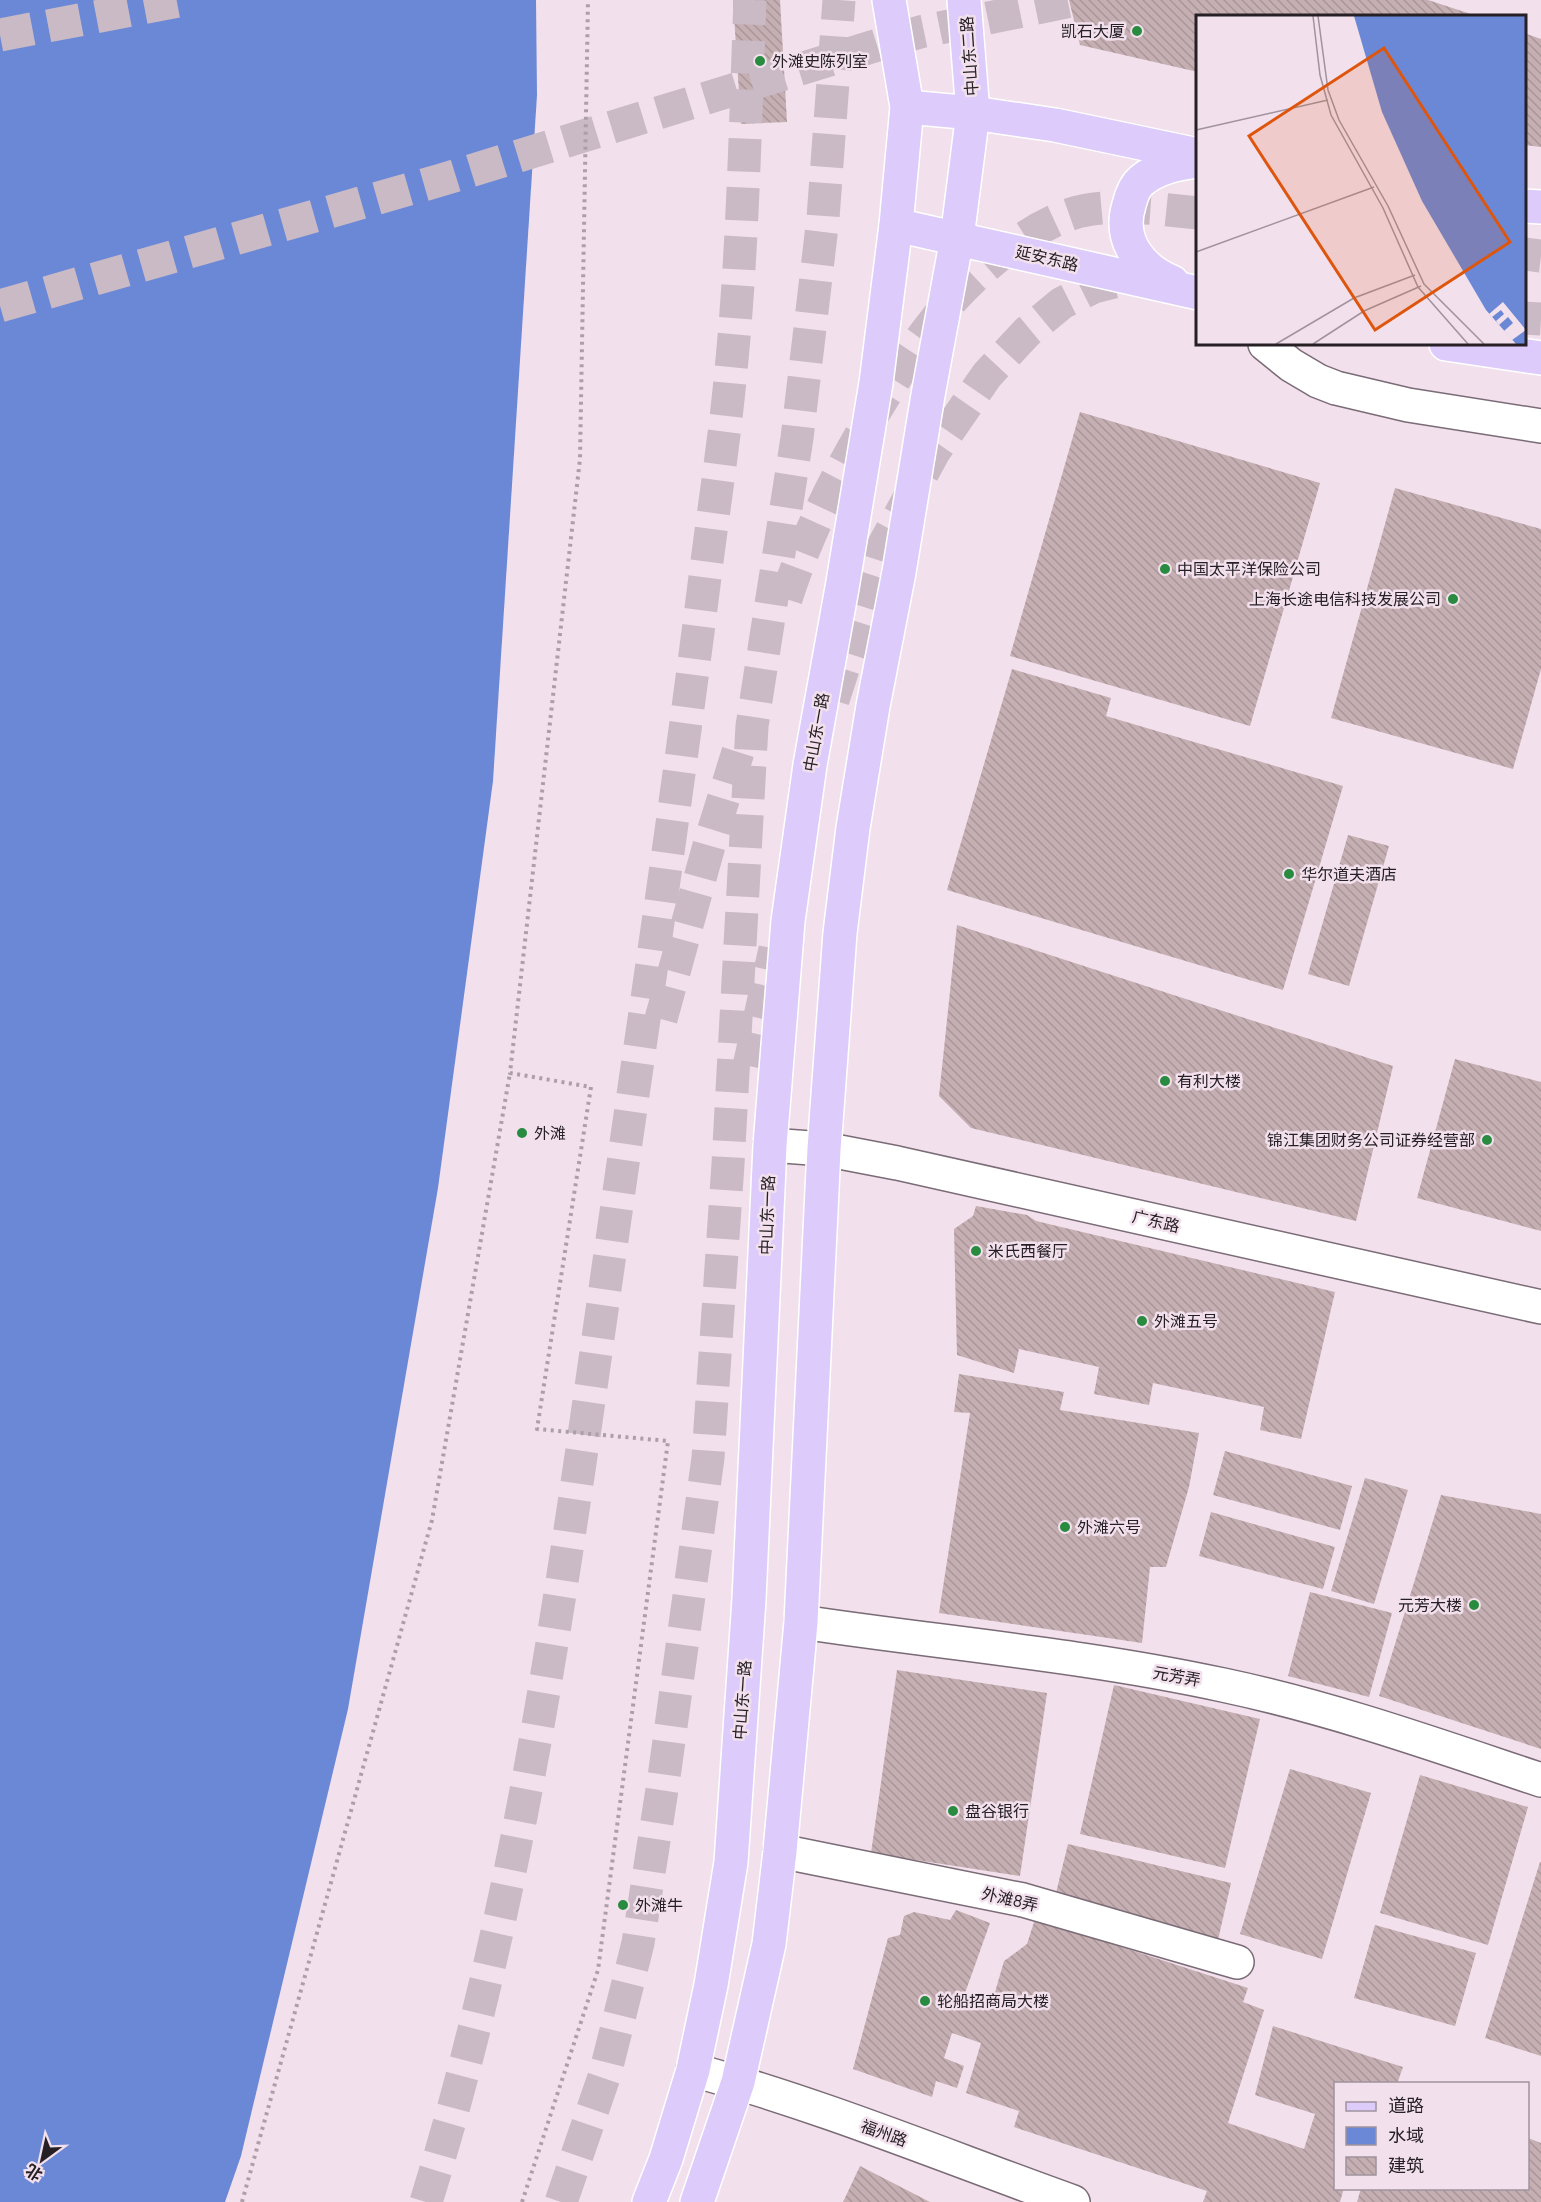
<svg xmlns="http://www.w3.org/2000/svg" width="1541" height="2202" viewBox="0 0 1541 2202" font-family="Manrope,'Noto Sans SC',sans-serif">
<defs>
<pattern id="building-back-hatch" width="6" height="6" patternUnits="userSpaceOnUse" patternTransform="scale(1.5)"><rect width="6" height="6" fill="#c5afb2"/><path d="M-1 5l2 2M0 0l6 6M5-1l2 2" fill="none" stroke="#a99699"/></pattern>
</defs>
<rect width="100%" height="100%" fill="#f2e0ed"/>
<path fill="#6b88d6" d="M0 0H536L537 95 493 781 438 1188 348 1709 241 2156 225 2202H0Z"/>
<g fill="url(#building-back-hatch)">
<path d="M733 0H780L787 122 741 124Z"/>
<path d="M1069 0H1428L1477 16H1198V72L1080 45Z"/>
<path d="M1524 33 1541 39V147L1524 145Z"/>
<path d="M1080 412 1320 483 1250 726 1010 656Z"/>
<path d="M1395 488 1541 529V669L1513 769 1331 718Z"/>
<path d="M1012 669 1111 698 1106 716 1343 786 1283 990 947 890Z"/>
<path d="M1348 835 1389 846 1349 986 1308 974Z"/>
<path d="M957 925 1393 1066 1356 1221 971 1128 939 1096Z"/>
<path d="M1455 1059 1541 1082V1231L1417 1198Z"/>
<path d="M976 1206 1027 1215 1036 1221 1335 1292 1301 1439 1260 1430 1264 1407 1153 1383 1149 1405 1094 1394 1099 1367 1019 1349 1014 1373 957 1355 954 1229 973 1216Z"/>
<path d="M959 1374 1064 1392 1060 1410 1199 1433 1189 1487 1166 1567H1150L1142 1643 939 1613 970 1413 954 1412Z"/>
<path d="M1225 1451 1352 1486 1340 1530 1213 1495Z"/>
<path d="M1365 1478 1408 1490 1374 1604 1331 1591Z"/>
<path d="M1441 1495 1541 1514V1749L1379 1696Z"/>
<path d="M1211 1512 1335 1547 1323 1589 1199 1556Z"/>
<path d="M1310 1592 1392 1613 1369 1697 1288 1676Z"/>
<path d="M897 1670 1047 1693 1020 1876 871 1853Z"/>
<path d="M1114 1685 1260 1719 1225 1868 1080 1834Z"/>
<path d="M1290 1769 1371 1793 1322 1959 1240 1934Z"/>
<path d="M1420 1775 1528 1807 1488 1945 1380 1913Z"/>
<path d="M1068 1844 1231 1883 1218 1940 1054 1901Z"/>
<path d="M1540 1862H1541V2056L1485 2038Z"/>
<path d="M956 1910 990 1923 964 1996 991 2006 1004 1961 1027 1944 1035 1919 1248 1988 1243 2002 1264 2010 1228 2123 1304 2149 1315 2114 1255 2095 1273 2026 1403 2067 1397 2084H1336V2188H1344L1340 2202H1203L1207 2191 1014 2127 1019 2111 966 2093 981 2043 952 2033 944 2058 964 2066 957 2088 936 2081 932 2097 853 2069 888 1938 900 1935 904 1916 914 1912 950 1920Z"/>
<path d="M1375 1925 1476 1953 1455 2026 1354 1998Z"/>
<path d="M1528 2138 1541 2143V2202H1357L1361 2188H1528Z"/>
<path d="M860 2166 930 2202H843Z"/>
</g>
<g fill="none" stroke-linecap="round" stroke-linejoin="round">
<g stroke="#c9bac5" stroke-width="33" stroke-dasharray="33 16" stroke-linecap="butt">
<path d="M1524 254 1541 256"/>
<path d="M1524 318 1541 319"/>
<path d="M786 599C808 530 842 464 880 403 897 376 913 348 933 323 965 280 1020 232 1071 214 1108 202 1159 209 1198 213"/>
<path d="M833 700 882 548 934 452 987 375 1027 332 1062 303 1094 287 1138 276"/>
<path d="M661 1019 710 842 738 752"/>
<path d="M749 1066 775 949"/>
<path d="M426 2202C528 1873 570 1530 619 1191 649 984 680 777 706 569 714 506 724 443 730 380 743 254 745 127 750 0"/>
<path d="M561 2202 605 2074 638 1943 664 1777 708 1458 728 1164 752 726 797 438 823 218 839 0"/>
</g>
<g stroke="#c9bac5" stroke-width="33" stroke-dasharray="33 16" stroke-linecap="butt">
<path d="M0 35 184 0"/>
<path d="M0 306 441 180 920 32 1076 0"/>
</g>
<defs>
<g id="minor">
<path d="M1265 344 1291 365 1318 381 1336 388 1408 405 1541 426"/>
<path d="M770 1145 824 1149 897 1163 1541 1307"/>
<path d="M801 1622C942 1643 1084 1655 1223 1685 1332 1708 1436 1745 1541 1780"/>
<path d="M780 1851 1023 1900 1237 1962"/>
<path d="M693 2070C822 2105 947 2157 1073 2202"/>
</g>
<g id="major">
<path d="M907 107 973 113 1055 125 1198 155"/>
<path d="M1524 206 1541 207"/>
<path d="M896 225 1198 293"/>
<path d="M1172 282C1140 269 1118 240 1129 205 1131 197 1134 187 1141 181 1157 167 1178 163 1198 161"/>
<path d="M1446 344 1541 358"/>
<path d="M649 2202 666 2159 693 2070 711 1985 731 1862 749 1599 770 1145 788 921 810 765 842 588 876 383 896 225 907 107 889 0"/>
<path d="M697 2202 738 2082 769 1944 780 1851 801 1622 824 1149 840 933 853 828 873 706 899 572 928 395 957 238 973 113 964 0"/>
</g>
</defs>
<use href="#minor" stroke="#7a6b76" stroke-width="36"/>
<use href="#major" stroke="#fff" stroke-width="36"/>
<g stroke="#ad9fa9" stroke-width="4" stroke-dasharray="3 4.5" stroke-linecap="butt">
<path d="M242 2202 432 1520 510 1073"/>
<path d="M522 2202 598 1970 668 1441 537 1429 591 1087 510 1073 580 459 588 0"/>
</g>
<use href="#minor" stroke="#fff" stroke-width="33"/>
<use href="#major" stroke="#ddcbfb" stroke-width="33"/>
</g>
<g fill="#298b3f" stroke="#f2e0ed" stroke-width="2">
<circle cx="1137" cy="31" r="6"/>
<circle cx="760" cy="61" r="6"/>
<circle cx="1165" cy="569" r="6"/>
<circle cx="1453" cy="599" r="6"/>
<circle cx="1289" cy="874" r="6"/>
<circle cx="1165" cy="1081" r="6"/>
<circle cx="522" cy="1133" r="6"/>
<circle cx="1487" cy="1140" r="6"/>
<circle cx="976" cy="1251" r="6"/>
<circle cx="1142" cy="1321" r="6"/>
<circle cx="1065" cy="1527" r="6"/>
<circle cx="1474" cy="1605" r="6"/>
<circle cx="953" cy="1811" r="6"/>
<circle cx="623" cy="1905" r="6"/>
<circle cx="925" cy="2001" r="6"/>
</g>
<g text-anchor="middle" stroke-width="5" stroke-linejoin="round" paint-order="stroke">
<g font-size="16" fill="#262024" stroke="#f2e0ed" text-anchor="start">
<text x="1125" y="37" text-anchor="end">凯石大厦</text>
<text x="772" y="67">外滩史陈列室</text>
<text x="1177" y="575">中国太平洋保险公司</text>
<text x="1441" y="605" text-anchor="end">上海长途电信科技发展公司</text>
<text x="1301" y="880">华尔道夫酒店</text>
<text x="1177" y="1087">有利大楼</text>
<text x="534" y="1139">外滩</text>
<text x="1475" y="1146" text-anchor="end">锦江集团财务公司证券经营部</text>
<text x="988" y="1257">米氏西餐厅</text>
<text x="1154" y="1327">外滩五号</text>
<text x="1077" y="1533">外滩六号</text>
<text x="1462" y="1611" text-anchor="end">元芳大楼</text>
<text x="965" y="1817">盘谷银行</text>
<text x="635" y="1911">外滩牛</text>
<text x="937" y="2007">轮船招商局大楼</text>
</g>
<g font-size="16" fill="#262024" stroke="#f2e0ed">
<text transform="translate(969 56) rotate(-94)" y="6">中山东二路</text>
<text transform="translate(1047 258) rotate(13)" y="6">延安东路</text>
<text transform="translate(816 732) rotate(-80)" y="6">中山东一路</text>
<text transform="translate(767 1215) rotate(-88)" y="6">中山东一路</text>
<text transform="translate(1156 1221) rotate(13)" y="6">广东路</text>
<text transform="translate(1177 1676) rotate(10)" y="6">元芳弄</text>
<text transform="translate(742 1700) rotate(-86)" y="6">中山东一路</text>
<text transform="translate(1010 1899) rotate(13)" y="6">外滩8弄</text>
<text transform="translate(884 2133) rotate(20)" y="6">福州路</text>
</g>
</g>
<g transform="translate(1196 15)">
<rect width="330" height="330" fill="#f2e0ed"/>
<path d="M158 1H330V329H320L290 295 226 186 186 97Z" fill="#6b88d6"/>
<path d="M307 287 330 315 316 325 308 316 317 308 312 302 303 310 300 306 308 299 305 295 296 302 293 299Z" fill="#f2e0ed"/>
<path fill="none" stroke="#a0939d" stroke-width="1.5" d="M117 1 124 60 135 100 187 193 222 272 272 329M122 1 132 75 143 105 192 191 228 269 288 329M0 115 132 85M0 237 178 172M80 329 158 283 219 260M117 329 168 296 225 271"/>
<path fill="#de560d" fill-opacity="0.15" stroke="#de560d" stroke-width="3" d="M188 33 314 227 179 315 53 121Z"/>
<rect width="330" height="330" fill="none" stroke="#262024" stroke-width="3"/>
</g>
<rect x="1334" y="2082" width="195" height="108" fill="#f2e0ed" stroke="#a0939d" stroke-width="1.5"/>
<rect x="1346" y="2102" width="30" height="9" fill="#ddcbfb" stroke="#a0939d" stroke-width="1.5"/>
<text x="1388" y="2112" font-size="18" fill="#262024">道路</text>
<rect x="1346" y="2127" width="30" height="18" fill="#6b88d6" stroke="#a0939d" stroke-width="1.5"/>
<text x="1388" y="2142" font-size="18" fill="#262024">水域</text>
<rect x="1346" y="2157" width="30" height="18" fill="url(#building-back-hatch)" stroke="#a0939d" stroke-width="1.5"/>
<text x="1388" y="2172" font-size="18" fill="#262024">建筑</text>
<g transform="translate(42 2160) rotate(213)" stroke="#f2e0ed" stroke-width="4.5" paint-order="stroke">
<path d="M0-4.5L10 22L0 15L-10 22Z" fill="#262024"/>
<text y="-9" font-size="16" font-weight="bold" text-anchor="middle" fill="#262024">北</text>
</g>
</svg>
